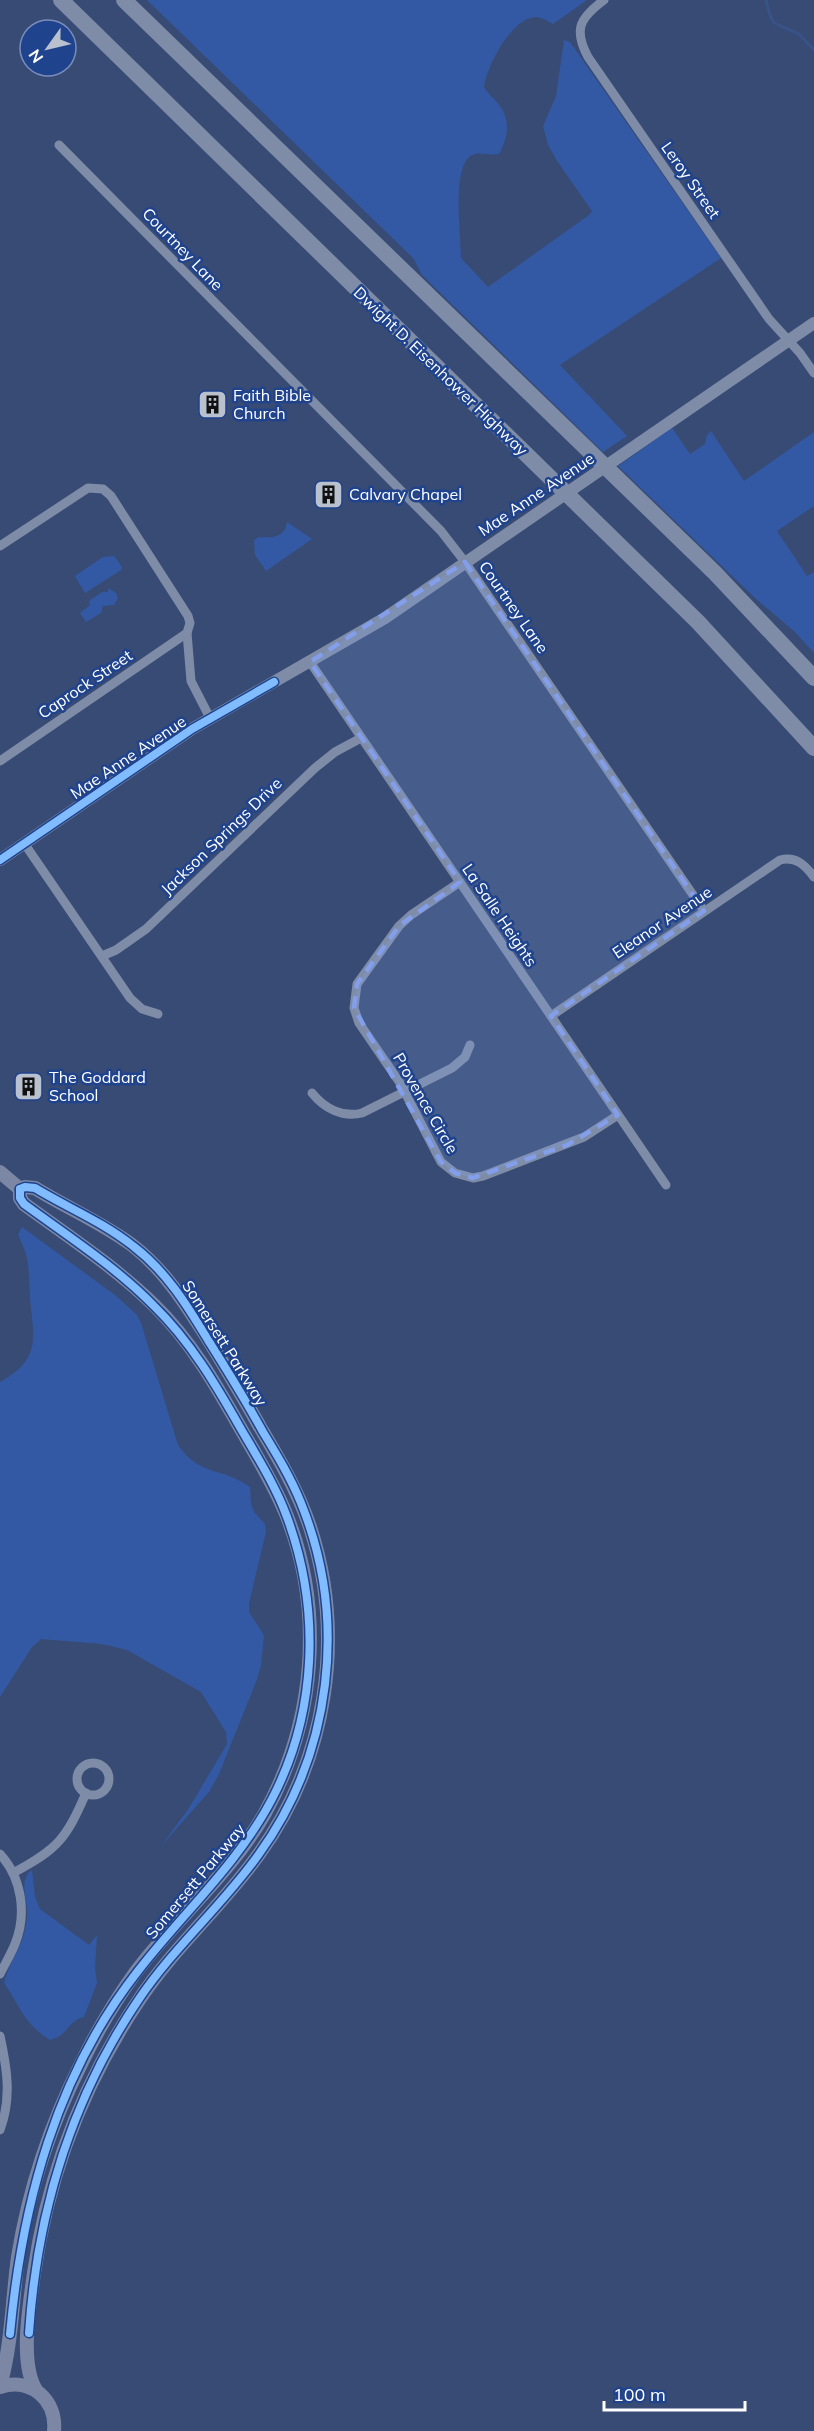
<svg xmlns="http://www.w3.org/2000/svg" width="814" height="2431" viewBox="0 0 814 2431" font-family="Mulish,sans-serif">
<rect width="100%" height="100%" fill="#384b74"/>
<g fill="#3359a4">
<path d="M147 0H587L553 24C548 21 541 17 536 17 511 18 487 66 484 87 488 94 494 98 499 105 511 121 508 137 499 154 490 156 480 151 472 155 451 165 461 238 461 258L488 287 589 215 592 211 557 161 548 145 543 126 556 96 564 40 570 42 721 258 560 365 627 436 603 452 422 275 414 259Z"/>
<path d="M672 428 690 454 705 444 707 435 711 431 744 481 814 432V506L777 531 807 576 814 572V653L795 632 755 598 618 466Z"/>
<path d="M287 522 312 539 266 571 255 555 254 540 259 537C272 538 285 538 287 522Z"/>
<path d="M114 556 122 567 121 570 85 593 75 576 103 557Z"/>
<path d="M108 588 116 593 118 598 114 605 103 606 101 613 86 622 80 613 90 605 89 601 102 592H108Z"/>
<path d="M22 1227 115 1295 137 1315 141 1323 178 1445C200 1477 223 1467 250 1487L251 1504 254 1512 265 1524 266 1532 249 1603V1612L264 1635 261 1666 256 1682 219 1774 209 1792 161 1846 189 1808 227 1744 226 1732 201 1692 127 1650 102 1644 41 1639 32 1647 0 1697V1382C41 1359 34 1339 30 1298 29 1283 30 1266 25 1251 23 1245 20 1240 18 1234Z"/>
<path d="M32 1870 35 1897 40 1909 89 1945 97 1935 95 1968 97 1983 84 2017C67 2021 68 2036 50 2040 25 2025 19 2005 4 1983 10 1959 25 1945 27 1917 29 1902 17 1880 32 1870Z"/>
</g>
<g fill="none" stroke-linecap="round" stroke-linejoin="round">
<path stroke="#395288" stroke-width="3" d="M766 0 769 13 774 23 799 34 814 50"/>
<g stroke="#7f8ca8" stroke-width="9">
<path d="M604 0C580 18 573 29 588 57L769 319 800 353 814 373"/>
<path d="M59 145 441 531 465 562 704 911"/>
<path d="M0 546 88 488 103 489 111 496 188 616 190 623 187 633 191 681 210 718"/>
<path d="M310 662 666 1185"/>
<path d="M0 761 187 633"/>
<path d="M24 843 130 998 142 1009 158 1014"/>
<path d="M460 882 411 915 399 926 357 984 354 1008 359 1023 400 1083 441 1162 455 1173 473 1178 483 1176 584 1137 618 1115"/>
<path d="M102 956 116 950 146 929 315 768 335 752 361 738"/>
<path d="M551 1016 780 860C796 856 805 865 814 877"/>
<path d="M312 1093C324 1108 342 1118 362 1113L452 1068 465 1057 470 1045"/>
<circle cx="93" cy="1779" r="16"/>
<path d="M0 1854C22 1878 27 1914 15 1944 11 1954 5 1964 0 1974"/>
<path d="M13 1873C58 1849 66 1839 86 1793"/>
<path d="M0 2036C7 2068 12 2098 0 2130"/>
</g>
<path stroke="#7f8ca8" stroke-width="12" d="M0 860 192 729 385 618 814 323"/>
<g stroke="#7b87a4" stroke-width="14">
<path d="M0 1172 20 1189"/>
<path d="M20 1189 25 1187 35 1188C67 1208 101 1222 132 1245 166 1271 187 1306 210 1342 227 1370 244 1398 260 1427 279 1459 298 1491 310 1527 346 1637 327 1760 259 1854 223 1905 174 1947 139 2000 84 2082 48 2175 34 2273 30 2304 19 2362 36 2390"/>
<path d="M0 2386C12 2344 12 2301 18 2257 29 2189 51 2123 82 2062 97 2031 115 2001 135 1973 176 1918 231 1873 265 1813 315 1722 325 1611 286 1514 274 1484 257 1457 241 1429 216 1385 191 1341 154 1305 115 1267 68 1236 24 1204L20 1198V1189"/>
<path d="M0 2387C31 2377 57 2400 54 2431"/>
</g>
<g stroke="#7f8ca7" stroke-width="16">
<path d="M61 0 698 622 814 748"/>
<path d="M124 0 715 573 814 678"/>
</g>
<defs>
<g id="cycleway">
<path d="M0 860 192 729 274 682"/>
<path d="M20 1189 25 1187 35 1188C68 1208 103 1222 133 1246 166 1271 187 1305 208 1340 227 1370 246 1401 263 1432 277 1455 291 1478 301 1503 348 1619 332 1753 259 1854 223 1905 174 1947 139 1999 71 2099 37 2213 29 2333"/>
<path d="M10 2334C22 2204 56 2075 138 1971 182 1914 238 1864 272 1799 317 1713 321 1609 287 1517 276 1487 258 1458 241 1429 216 1385 191 1342 154 1306 116 1267 68 1236 24 1204L20 1198V1189"/>
</g>
</defs>
<use href="#cycleway" stroke="#1f438d" stroke-width="11"/>
<use href="#cycleway" stroke="#80bcff" stroke-width="8"/>
</g>
<path fill="#839eea" fill-opacity="0.2" stroke="#839eea" stroke-width="4.5" stroke-dasharray="12 8" stroke-linejoin="round" d="M465 562 704 911 551 1016 618 1115 567 1145 473 1178 455 1173 441 1162 354 1008 357 984 399 926 460 882 310 662Z"/>
<defs>
<symbol id="building-square" viewBox="-11 -11 22 22"><rect x="-9" y="-9" width="18" height="18" rx="4" fill="#b9c0ce" stroke="#1f438d"/><path d="M-4-6H4V6H1V3H-1V6H-4ZM-2.5-4.3h1.7v1.8h-1.7ZM.8-4.3h1.7v1.8H.8ZM-2.5-1h1.7V.8h-1.7ZM.8-1h1.7V.8H.8Z" fill="#111"/></symbol>
</defs>
<g fill-rule="evenodd">
<use href="#building-square" x="196" y="388" width="33" height="33"/>
<use href="#building-square" x="312" y="478" width="33" height="33"/>
<use href="#building-square" x="12" y="1070" width="33" height="33"/>
</g>
<g text-anchor="middle" stroke-width="5" stroke-linejoin="round" paint-order="stroke">
<g font-size="16" fill="#fff" stroke="#1f438d">
<text transform="translate(691 180) rotate(55)" y="6">Leroy Street</text>
<text transform="translate(183 249) rotate(46)" y="6">Courtney Lane</text>
<text transform="translate(441 371) rotate(44)" y="6">Dwight D. Eisenhower Highway</text>
<text transform="translate(536 494) rotate(-34)" y="6">Mae Anne Avenue</text>
<text transform="translate(514 607) rotate(55)" y="6">Courtney Lane</text>
<text transform="translate(85 684) rotate(-34)" y="6">Caprock Street</text>
<text transform="translate(128 757) rotate(-34)" y="6">Mae Anne Avenue</text>
<text transform="translate(221 836) rotate(-44)" y="6">Jackson Springs Drive</text>
<text transform="translate(500 915) rotate(56)" y="6">La Salle Heights</text>
<text transform="translate(662 922) rotate(-34)" y="6">Eleanor Avenue</text>
<text transform="translate(426 1103) rotate(60)" y="6">Provence Circle</text>
<text transform="translate(225 1343) rotate(58)" y="6">Somersett Parkway</text>
<text transform="translate(195 1881) rotate(-50)" y="6">Somersett Parkway</text>
</g>
<g font-size="16" fill="#fff" stroke="#1f438d" text-anchor="start">
<text x="233" y="401">Faith Bible<tspan x="233" dy="18">Church</tspan></text>
<text x="349" y="500">Calvary Chapel</text>
<text x="49" y="1083">The Goddard<tspan x="49" dy="18">School</tspan></text>
</g>
</g>
<g transform="translate(48 48) rotate(236)"><circle r="28" fill="#1f438d" stroke="#798ebb" stroke-width="1.5"/>
<path d="M0-4.5L10 22L0 15L-10 22Z" fill="#b9c0ce"/>
<text y="-9" font-size="16" font-weight="bold" text-anchor="middle" fill="#ffffff">N</text>
</g>
<path d="M604 2401v9h141v-9" fill="none" stroke="#ffffff" stroke-width="3"/>
<text x="613" y="2401" font-size="18" fill="#ffffff" stroke="#1f438d" stroke-width="4.5" paint-order="stroke">100 m</text>
</svg>
